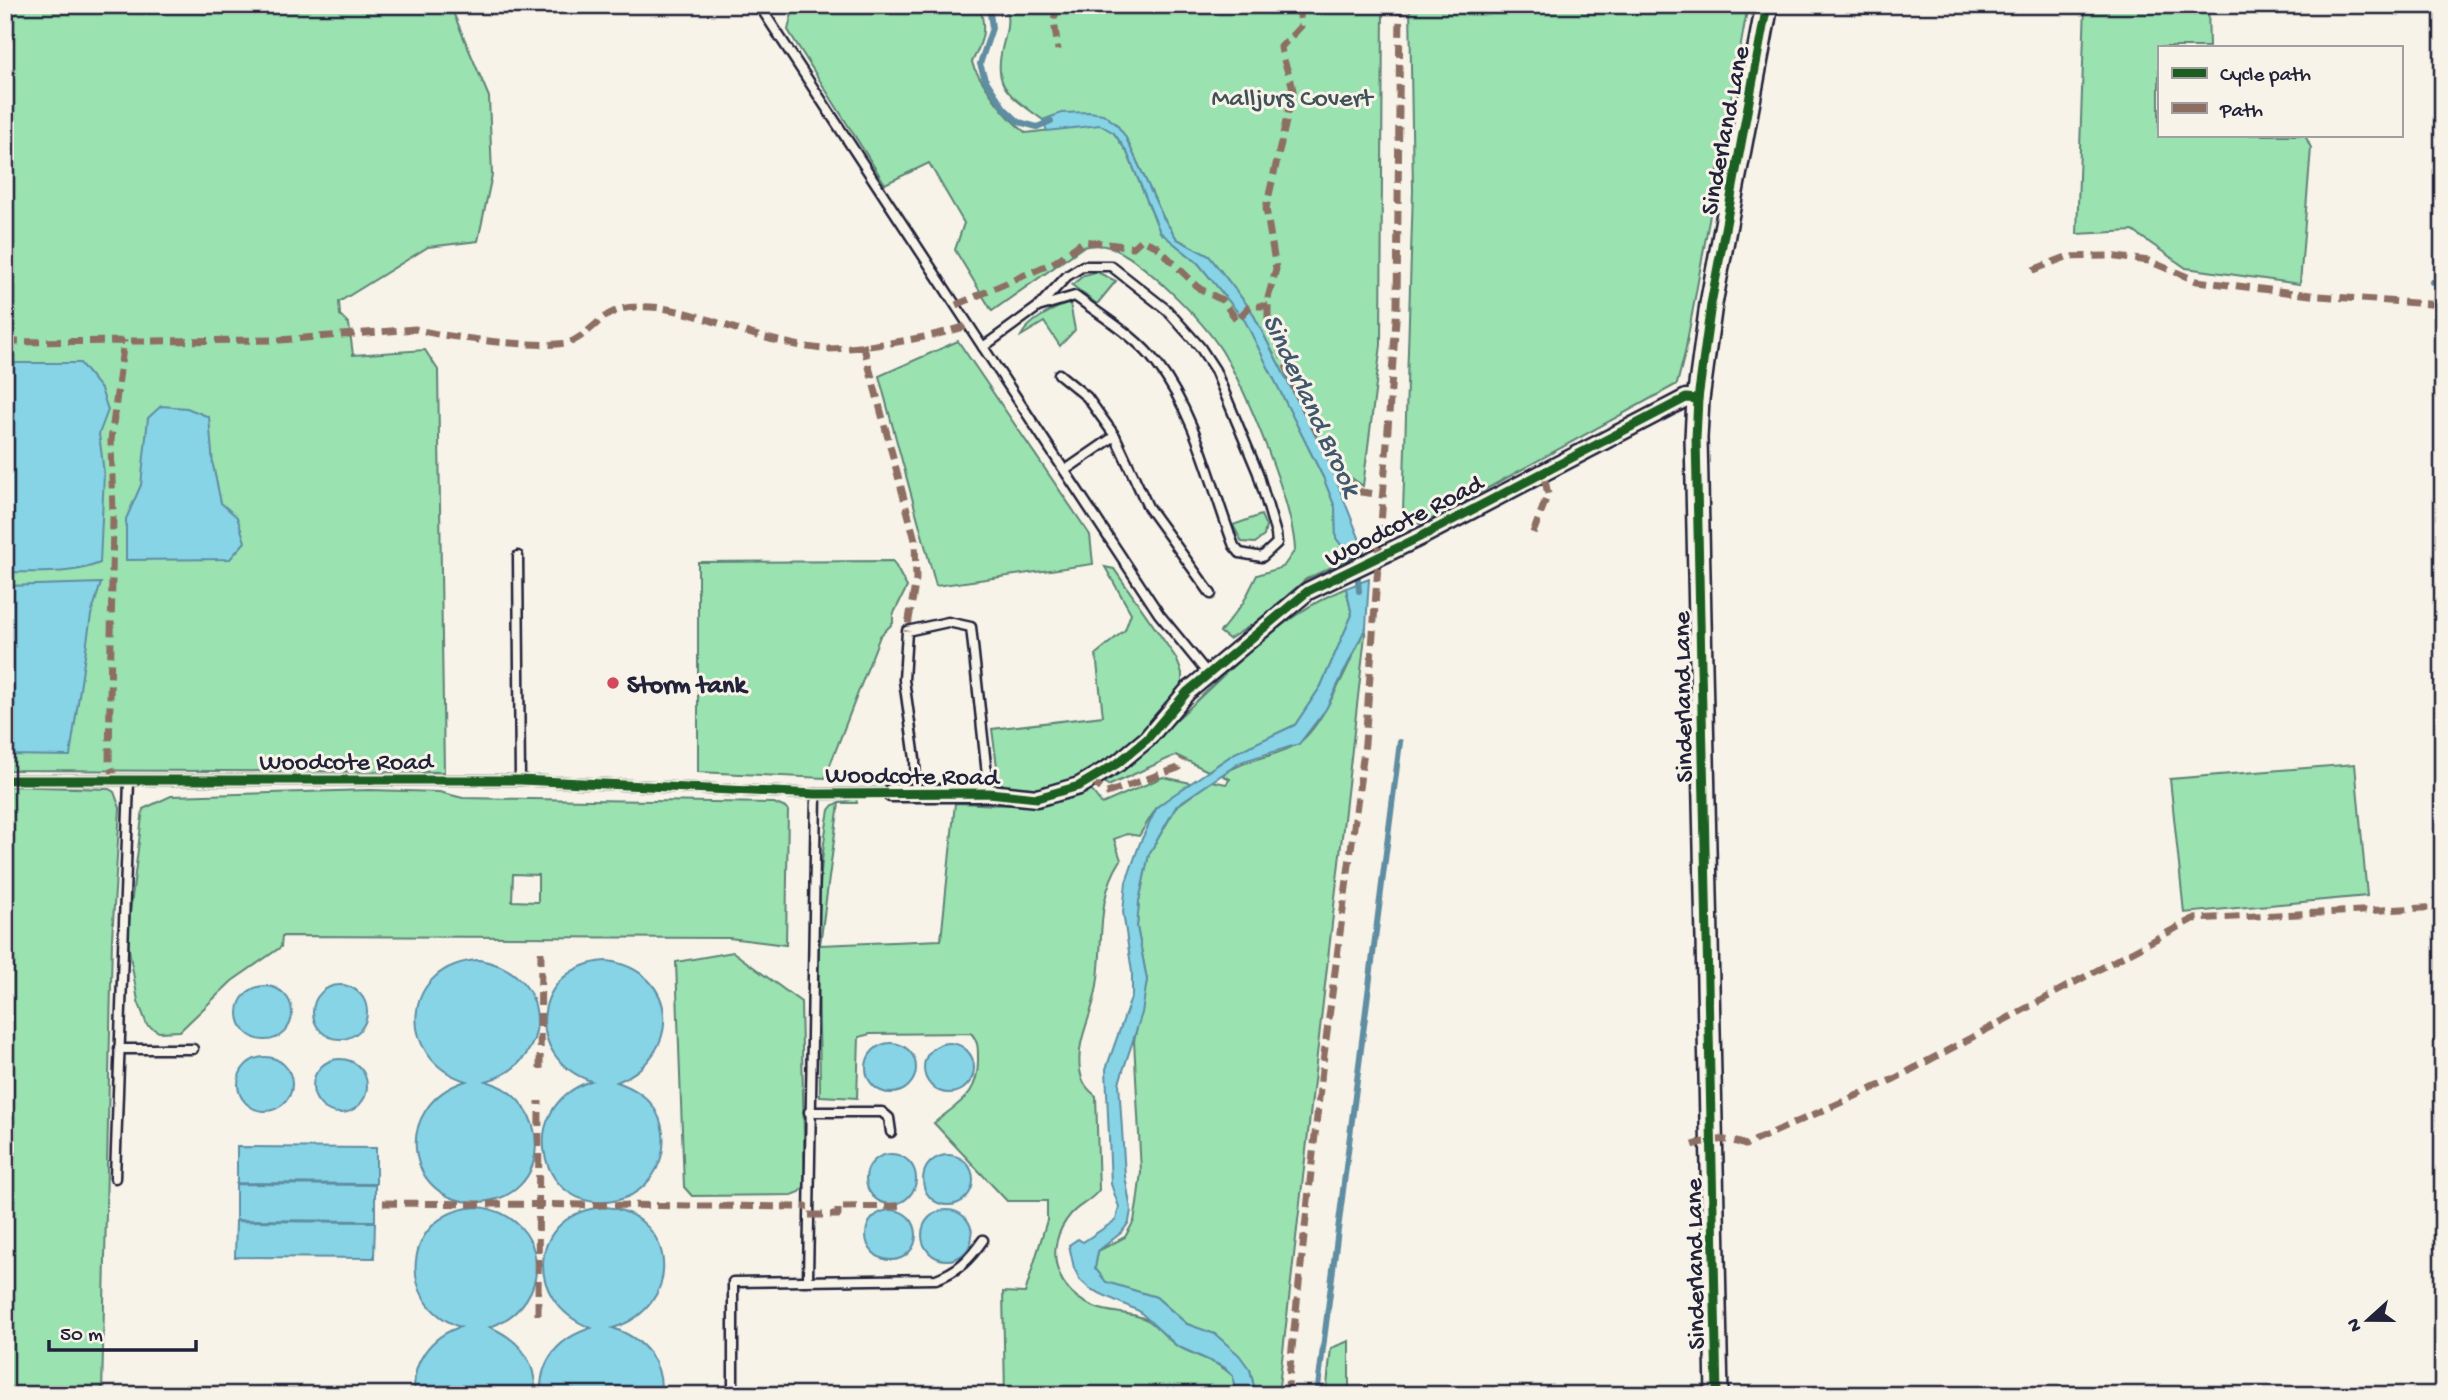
<svg xmlns="http://www.w3.org/2000/svg" width="2448" height="1400" viewBox="0 0 2448 1400" font-family="'Gochi Hand',sans-serif">
<rect width="100%" height="100%" fill="#f7f3e8"/>
<filter id="ink" filterUnits="userSpaceOnUse"><feTurbulence type="fractalNoise" baseFrequency=".0143" numOctaves="2"/><feDisplacementMap in="SourceGraphic" scale="14" xChannelSelector="R" yChannelSelector="G"/><feConvolveMatrix kernelMatrix="1 2 1 2 8 2 1 2 1" color-interpolation-filters="sRGB"/></filter>
<g filter="url(#ink)">
<g fill="#9ae2b0" stroke="#5e8276" stroke-width="2" fill-rule="evenodd">
<path d="M5 5H450L489 97 492 175 478 241 428 247 339 302 340 315 349 324 353 355 425 350 438 370 444 772 5 770Z"/>
<path d="M794 5H979C987 28 983 41 972 62L974 68C989 93 1003 115 1026 133L1100 124 1113 132 1127 152 1160 232 1198 263 1245 320 1323 477 1335 507 1336 538 1351 558 1306 579 1258 621 1229 639 1220 632 1243 603 1257 575 1283 567 1295 550C1293 503 1247 392 1222 351 1204 322 1141 257 1109 247 1100 244 1092 245 1083 247L992 311 955 250 964 223 929 163 885 184 788 30Z"/>
<path d="M1004 5H1383L1381 345 1363 486 1329 462 1251 310 1209 256 1177 239 1163 217 1125 136 1116 124 1062 113 1043 120C1005 92 991 86 1005 37 1008 26 1009 15 1004 5Z"/>
<path d="M1410 5H1748L1685 353 1677 384 1421 525 1403 512 1413 190Z"/>
<path d="M2085 5H2208L2209 47H2159V135H2305L2311 148 2300 284 2186 268 2133 231 2077 234Z"/>
<path d="M1097 272 1116 281 1097 304 1072 285 1084 275Z"/>
<path d="M1070 303 1075 330 1060 346 1044 322 1021 336C1028 321 1054 308 1070 303Z"/>
<path d="M958 341 1090 535 1093 564 936 586 879 376Z"/>
<path d="M1261 515 1266 526 1264 536 1255 543 1242 542 1233 525Z"/>
<path d="M893 561 907 587 893 615V623L880 636 825 778 698 772V562Z"/>
<path d="M1105 567 1114 569 1176 658 1182 673V685C1166 705 1152 727 1133 744 1106 770 1034 806 999 782L992 729 1103 716 1096 654 1125 630 1131 613Z"/>
<path d="M1346 588 1352 615 1321 686 1295 725 1235 753 1208 771 1176 755 1108 786 1102 779C1119 766 1137 754 1154 740 1216 687 1268 620 1346 588Z"/>
<path d="M1366 627 1278 1395H1256L1250 1370 1215 1335 1187 1324 1156 1297 1106 1282 1095 1268 1098 1251 1125 1237 1134 1221 1137 1204 1141 1172 1134 1041 1147 980 1137 927 1139 901 1149 854 1177 806 1212 781 1226 784 1230 779 1222 775C1248 757 1275 758 1297 744 1323 728 1352 656 1366 627Z"/>
<path d="M2355 764 2367 896 2184 913 2170 779Z"/>
<path d="M1163 777 1191 783 1157 807 1139 836 1127 834 1114 839 1121 860C1094 901 1105 946 1096 991 1091 1019 1076 1041 1080 1070 1082 1082 1086 1088 1096 1096L1099 1190C1091 1201 1079 1205 1071 1214 1041 1249 1056 1294 1097 1308 1113 1314 1135 1312 1149 1321 1159 1328 1167 1339 1177 1346 1196 1357 1217 1360 1233 1376L1235 1395H1005L1003 1292 1025 1293 1047 1220V1201H1007L934 1123C961 1101 979 1095 978 1058 978 1047 978 1041 971 1033L870 1034 859 1037 857 1098 820 1096C820 1002 812 903 829 810L833 805 856 798 857 803H839L820 945 941 940 955 803C1001 804 1048 812 1089 787L1102 804Z"/>
<path d="M5 786 109 789 114 792 120 808 112 939 102 1395H5Z"/>
<path d="M370 790 439 792 463 798 774 803 788 809 786 945 729 938 282 936 281 947 232 981 180 1031 159 1032 147 1025 138 1001 127 938 143 809 171 796ZM513 874 538 875V902L512 901Z"/>
<path d="M733 952 801 1002 805 1185 800 1192 792 1195 692 1196 684 1187 676 962Z"/>
<path d="M1349 1341V1395H1326L1331 1348Z"/>
</g>
<g fill="#87d4e6" stroke="#5f8da2" stroke-width="2">
<path d="M1089 112 1103 114 1116 124 1125 136 1163 217 1177 239 1209 256 1251 310 1329 462 1365 553 1351 558 1336 538 1335 507 1323 477 1245 321 1198 263 1160 232 1127 152 1114 133 1100 125 1047 131 1043 120 1062 113Z"/>
<path d="M5 363H80L101 389 108 410 99 434 104 473 100 563C71 575 37 572 5 572Z"/>
<path d="M161 406 187 408 209 417 213 465 221 503 237 517 245 542 230 559 126 560V519L141 485 148 418Z"/>
<path d="M1369 579 1366 627 1326 709 1299 744 1241 762 1177 805 1149 854 1139 901 1137 927 1147 980 1142 1013 1119 1083 1125 1176 1131 1210 1129 1222 1122 1232 1098 1251 1095 1268 1106 1282 1156 1297 1187 1324 1215 1334 1239 1355 1250 1370 1256 1395H1235L1233 1376 1224 1367 1177 1346 1139 1311 1090 1289 1080 1280 1074 1268 1069 1245 1078 1239 1083 1242 1116 1220 1119 1207 1111 1184 1106 1069 1132 995V972L1123 912 1126 882 1140 843 1157 807 1169 798 1235 753 1295 725 1321 686 1352 615 1346 588Z"/>
<path d="M101 583 91 615 70 756 5 755V586Z"/>
<path d="M479 960C553 971 557 1062 486 1081 555 1101 552 1199 479 1202 405 1205 390 1105 466 1081 394 1058 402 964 479 960Z"/>
<path d="M607 961C680 971 683 1056 617 1082 631 1087 643 1093 652 1105 677 1139 659 1190 618 1200 541 1219 511 1108 591 1081 521 1057 532 965 607 961Z"/>
<circle cx="340" cy="1012" r="27"/>
<circle cx="265" cy="1013" r="27"/>
<circle cx="949" cy="1068" r="25"/>
<circle cx="891" cy="1068" r="25"/>
<circle cx="265" cy="1084" r="27"/>
<circle cx="340" cy="1086" r="27"/>
<path d="M237 1147 376 1148V1184L237 1183Z"/>
<circle cx="891" cy="1179" r="25"/>
<circle cx="948" cy="1180" r="25"/>
<path d="M236 1184 375 1185V1221L236 1220Z"/>
<path d="M479 1207C549 1216 557 1303 490 1327 520 1340 537 1362 535 1395H415C410 1363 431 1336 460 1327 392 1302 405 1209 479 1207Z"/>
<path d="M606 1207C679 1217 683 1307 613 1328 644 1339 663 1361 661 1395H541C539 1360 559 1338 591 1328 521 1301 529 1211 606 1207Z"/>
<circle cx="891" cy="1235" r="25"/>
<circle cx="947" cy="1235" r="25"/>
<path d="M236 1221 375 1222 374 1258 235 1257Z"/>
</g>
<g fill="none" stroke-linecap="round" stroke-linejoin="round">
<g stroke="#5f8da2" stroke-width="6">
<path d="M989 5 992 28 980 64 985 79 1004 108 1019 122 1037 127 1051 121"/>
<path d="M2432 282 2443 283"/>
<path d="M1355 549 1359 591"/>
<path d="M1317 1395 1400 742"/>
</g>
<defs>
<g id="service">
<path d="M759 5 983 347"/>
<path d="M1038 307 1075 296C1103 317 1136 336 1157 364 1197 417 1211 486 1234 546L1240 553 1262 557 1277 543 1276 534 1258 473 1215 370 1200 347 1167 310 1111 266H1083L1067 276 1038 307 983 347 1159 614 1208 674"/>
<path d="M1059 374 1087 397 1115 436 1148 507 1211 594"/>
<path d="M1067 469 1115 436"/>
<path d="M518 556 520 780"/>
<path d="M5 780H520L816 794 891 793"/>
<path d="M916 792 915 759 904 680 907 631 948 622 971 627 989 793"/>
<path d="M119 1049H193"/>
<path d="M809 1112H882L889 1118 891 1132"/>
<path d="M115 1178 129 781"/>
<path d="M808 1279 816 794"/>
<path d="M733 1395V1282L936 1279C958 1271 969 1260 983 1240"/>
</g>
<path id="minor" d="M891 793H989L1037 798 1079 786 1118 763 1147 739 1187 692 1308 591 1424 535 1686 398 1698 399"/>
<path id="tertiary" d="M1717 1395 1696 438 1698 399 1711 304 1767 5"/>
</defs>
<use href="#service" stroke="#22223b" stroke-width="13"/>
<use href="#minor" stroke="#22223b" stroke-width="21"/>
<use href="#tertiary" stroke="#22223b" stroke-width="26"/>
<use href="#service" stroke="#f7f3e8" stroke-width="8"/>
<use href="#minor" stroke="#f7f3e8" stroke-width="16"/>
<use href="#tertiary" stroke="#f7f3e8" stroke-width="21"/>
<g stroke="#8d6e63" stroke-width="7" stroke-dasharray="14 7" stroke-linecap="butt">
<path d="M1057 5 1054 20 1058 50"/>
<path d="M1299 5 1301 26 1281 47C1283 63 1291 75 1293 91L1266 208 1276 269 1268 298V319L1297 394 1337 471 1361 492 1383 495"/>
<path d="M2033 270 2066 257 2108 256 2149 261 2197 281 2318 296 2443 305"/>
<path d="M956 305 1055 262 1084 241 1133 247 1141 240 1156 246 1200 289 1222 300 1237 320 1250 306H1268"/>
<path d="M5 342 280 340 415 329C440 337 552 351 573 341 599 327 603 308 636 307 681 304 727 329 770 339 788 343 810 349 828 349 862 349 938 337 969 325"/>
<path d="M863 344 915 540 916 579 907 631"/>
<path d="M1533 533 1548 494 1543 472"/>
<path d="M1090 780 1107 793 1178 768 1183 759"/>
<path d="M116 781 109 763 113 516 111 440 124 340"/>
<path d="M540 1069 541 952"/>
<path d="M1693 1145C1712 1139 1726 1137 1745 1145L1894 1079 2193 919 2443 907"/>
<path d="M383 1203 808 1207"/>
<path d="M809 1215H838V1207L905 1206"/>
<path d="M538 1315 539 1101"/>
<path d="M1287 1395 1322 1070 1365 743 1397 306 1400 5"/>
</g>
<defs>
<g id="cycleway">
<path d="M5 780H520L816 794 989 793 1037 798 1079 786 1118 763 1147 739 1187 692 1308 591 1424 535 1686 398 1698 399"/>
<path d="M1717 1395 1696 438 1698 399 1711 304 1767 5"/>
</g>
</defs>
<use href="#cycleway" stroke="#f7f3e8" stroke-width="13"/>
<use href="#cycleway" stroke="#1b5e20" stroke-width="9"/>
</g>
</g>
<circle fill="#d1495b" stroke="#f7f3e8" stroke-width="2.5" cx="613" cy="683" r="7"/>
<g text-anchor="middle" stroke-width="6" stroke-linejoin="round" paint-order="stroke">
<g font-size="26" fill="#405258" stroke="#f7f3e8">
<text x="1292" y="105">Malljurs Covert</text>
</g>
<g font-size="26" fill="#22223b" stroke="#f7f3e8">
<text transform="translate(1723 130) rotate(-79)" y="9">Sinderland Lane</text>
<text transform="translate(1403 519) rotate(-27)" y="9">Woodcote Road</text>
<text transform="translate(1681 697) rotate(-91)" y="9">Sinderland Lane</text>
<text x="346" y="769">Woodcote Road</text>
<text transform="translate(912 774) rotate(1)" y="9">Woodcote Road</text>
<text transform="translate(1693 1264) rotate(-91)" y="9">Sinderland Lane</text>
</g>
<g font-size="26" font-weight="bold" fill="#22223b" stroke="#f7f3e8" text-anchor="start">
<text x="627" y="692">Storm tank</text>
</g>
<g font-size="28" font-style="italic" fill="#40576e" stroke="#f7f3e8">
<text transform="translate(1314 404) rotate(65)" y="10">Sinderland Brook</text>
</g>
</g>
<rect width="2448" height="1400" fill="none" stroke="#f7f3e8" stroke-width="28"/>
<rect x="14" y="14" width="2420" height="1372" fill="none" stroke="#22223b" stroke-width="2.5" filter="url(#ink)"/>
<rect x="2158" y="46" width="245" height="91" fill="#f7f3e8" stroke="#a29fa3" stroke-width="2"/>
<rect x="2172" y="68" width="35" height="10" fill="#1b5e20" stroke="#a29fa3" stroke-width="2"/>
<text x="2220" y="80" font-size="21" fill="#22223b">Cycle path</text>
<rect x="2172" y="103" width="35" height="10" fill="#8d6e63" stroke="#a29fa3" stroke-width="2"/>
<text x="2220" y="116" font-size="21" fill="#22223b">Path</text>
<g transform="translate(2368 1320) rotate(249)" stroke="#f7f3e8" stroke-width="5" paint-order="stroke">
<path d="M0-5L12 26L0 18L-12 26Z" fill="#22223b"/>
<text y="-10" font-size="19" font-weight="bold" text-anchor="middle" fill="#22223b">N</text>
</g>
<path d="M49 1340v10h147v-10" fill="none" stroke="#22223b" stroke-width="3.5"/>
<text x="60" y="1340" font-size="21" fill="#22223b" stroke="#f7f3e8" stroke-width="5" paint-order="stroke">50 m</text>
</svg>
